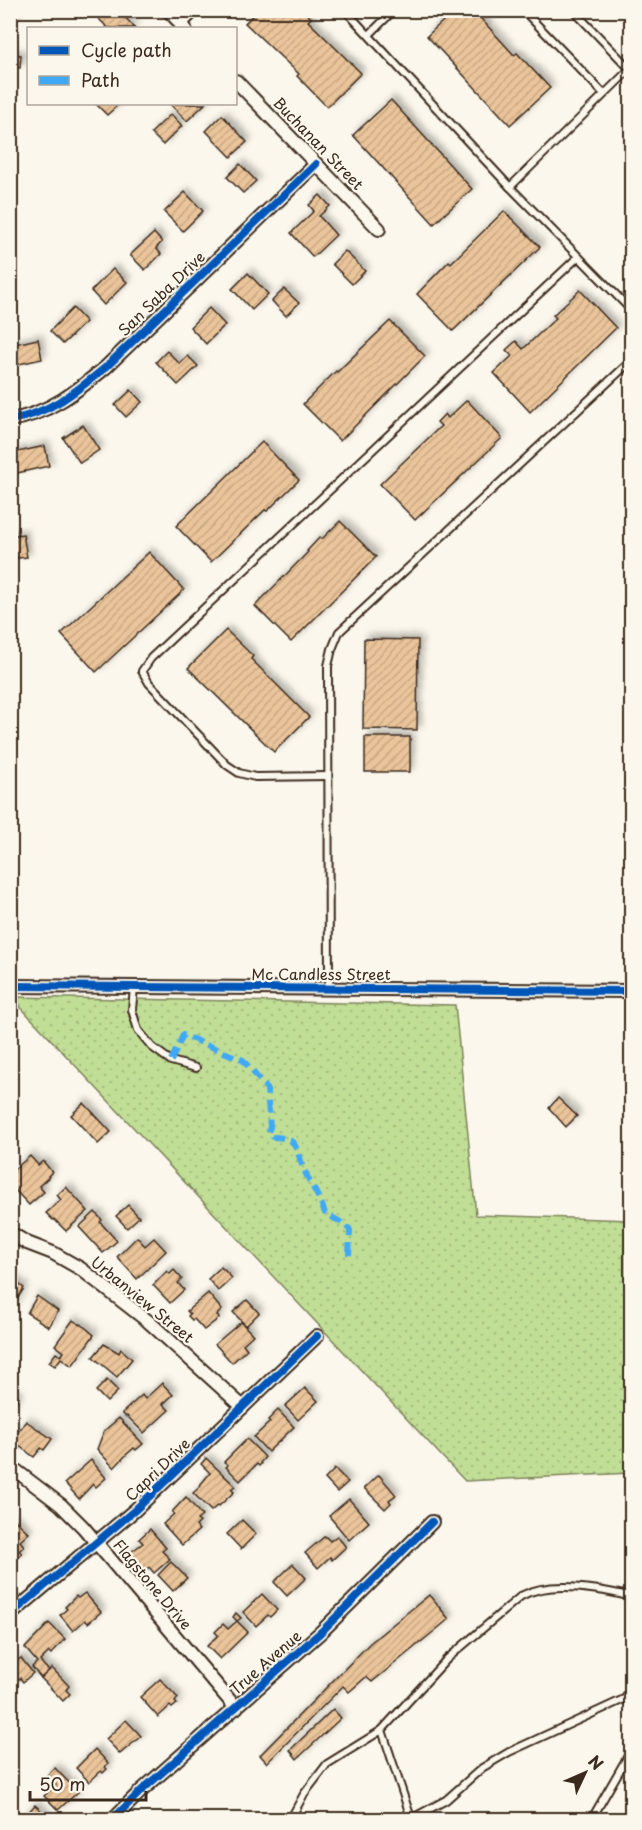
<svg xmlns="http://www.w3.org/2000/svg" width="642" height="1830" viewBox="0 0 642 1830" font-family="'Playpen Sans',sans-serif">
<defs>
<pattern id="park-dots" width="8" height="8" patternUnits="userSpaceOnUse" patternTransform="scale(1.5)"><rect width="8" height="8" fill="#c1de96"/><path d="M2 2h.1M6 6h.1" fill="none" stroke="#a7bf81" stroke-width="1.8" stroke-linecap="round"/></pattern>
<pattern id="building-hatch" width="6" height="6" patternUnits="userSpaceOnUse" patternTransform="scale(1.5)"><rect width="6" height="6" fill="#eac49a"/><path d="M-1 1l2-2M0 6l6-6M5 7l2-2" fill="none" stroke="#caa984"/></pattern>
<filter id="shadow"><feDropShadow dx="4" dy="-4" stdDeviation="3" flood-color="#0004"/></filter>
</defs>
<rect width="100%" height="100%" fill="#fbf7ec"/>
<filter id="ink" filterUnits="userSpaceOnUse"><feTurbulence type="fractalNoise" baseFrequency=".0167" numOctaves="2"/><feDisplacementMap in="SourceGraphic" scale="12" xChannelSelector="R" yChannelSelector="G"/><feConvolveMatrix kernelMatrix="1 2 1 2 8 2 1 2 1" color-interpolation-filters="sRGB"/></filter>
<g filter="url(#ink)">
<path fill="url(#park-dots)" stroke="#7e845a" stroke-width="1.5" d="M11 997 455 1005 476 1215 631 1220V1473L465 1481Z"/>
<g fill="url(#building-hatch)" stroke="#3b2a1e" stroke-width="1.5" filter="url(#shadow)">
<rect x="10" y="10" width="5" height="10"/>
<path d="M105 10H118L135 28H108L98 18Z"/>
<path d="M258 10H303L311 18 308 21 361 73 327 107 297 76 299 74 245 23Z"/>
<path d="M455 10H473L514 55 517 53 550 88 510 125 427 36Z"/>
<path d="M10 54 21 55 20 68 10 67Z"/>
<path d="M391 100 472 189 434 224 353 135Z"/>
<path d="M96 104H119L107 115Z"/>
<path d="M170 104H205L187 121Z"/>
<path d="M171 114 182 126 163 145 151 133Z"/>
<path d="M222 115 247 142 231 157 206 131Z"/>
<path d="M240 164 256 181 243 193 227 177Z"/>
<path d="M185 192 203 211 183 231 164 212Z"/>
<path d="M320 195 330 206 319 216 336 235 313 257 291 233 314 211 309 205Z"/>
<path d="M504 211 540 247 453 331 417 294 449 261 451 263Z"/>
<path d="M154 233 162 242 156 248 161 254 145 270 130 255Z"/>
<path d="M345 251 365 271 352 284 332 264Z"/>
<path d="M113 269 127 282 104 305 91 291Z"/>
<path d="M248 273 268 294 252 310 232 289Z"/>
<path d="M284 289 299 303 286 316 272 301Z"/>
<path d="M580 290 616 328 530 412 494 373 512 356 506 350 516 341 523 349 556 318 553 315Z"/>
<path d="M73 308 86 322 63 344 50 331Z"/>
<path d="M209 308 225 325 206 344 190 327Z"/>
<path d="M390 321 425 356 340 441 303 404 336 371 337 372Z"/>
<path d="M38 339 42 359 10 366V345Z"/>
<path d="M167 351 180 364 188 356 198 366 178 385 156 362Z"/>
<path d="M131 390 142 402 126 417 115 405Z"/>
<path d="M467 400 502 438 415 520 380 484 441 426 437 422 445 414 448 418Z"/>
<path d="M83 425 99 450 80 463 63 438Z"/>
<path d="M262 442 299 480 267 511 265 510 211 562 176 526Z"/>
<path d="M45 446 49 466 17 473 13 453Z"/>
<path d="M340 521 376 557 291 642 255 606 308 552 307 551 320 537 322 539Z"/>
<path d="M23 534 27 557 10 559V536Z"/>
<path d="M149 552 184 590 96 672 61 634Z"/>
<path d="M226 630 253 656 251 659 309 717 274 752 188 668Z"/>
<path d="M364 639 418 640 417 730 363 729Z"/>
<rect x="365" y="737" width="45" height="35"/>
<path d="M558 1098 577 1116 566 1127 549 1108Z"/>
<path d="M84 1103 111 1132 98 1144 71 1115Z"/>
<path d="M30 1156 38 1165 43 1161 52 1172 48 1176 49 1177 39 1186 44 1192 29 1205 12 1187 10 1188V1173Z"/>
<path d="M66 1187 88 1211 66 1231 54 1219 53 1220 46 1213 61 1200 57 1195Z"/>
<path d="M128 1205 139 1217 127 1228 116 1216Z"/>
<path d="M95 1212 102 1220 100 1222 117 1241 103 1253 79 1227Z"/>
<path d="M137 1237 145 1246 154 1238 166 1251 137 1279 117 1257Z"/>
<path d="M221 1267 232 1278 218 1291 208 1279Z"/>
<path d="M174 1270 182 1279 178 1283 184 1290 170 1303 153 1285 167 1271 170 1274Z"/>
<path d="M12 1279 24 1288 13 1306 10 1305V1280Z"/>
<path d="M208 1293 222 1310 217 1315 219 1318 204 1330 194 1319 192 1320 188 1316 190 1314 187 1311Z"/>
<path d="M37 1296 58 1311 49 1327 27 1313Z"/>
<path d="M247 1300 259 1313 246 1326 233 1312Z"/>
<path d="M73 1320 80 1325 81 1324 94 1335 72 1366 61 1358 55 1366 49 1362 56 1353 61 1356 64 1352 55 1345Z"/>
<path d="M241 1322 253 1335 243 1344 247 1349 232 1363 215 1344Z"/>
<path d="M104 1344 119 1353 121 1349 132 1359 117 1377 93 1357Z"/>
<path d="M107 1380 118 1391 107 1402 96 1391Z"/>
<path d="M162 1383 173 1395 163 1404 169 1410 144 1433 127 1416 126 1417 122 1413 142 1395 145 1399Z"/>
<path d="M305 1388 318 1401 298 1420 285 1406Z"/>
<path d="M10 1392 19 1397 10 1411Z"/>
<path d="M278 1410 294 1427 268 1452 254 1437 270 1422 268 1420Z"/>
<path d="M119 1418 143 1444 136 1450 134 1448 127 1454 114 1468 97 1449 104 1431Z"/>
<path d="M26 1421 52 1439 44 1450 41 1448 34 1457 19 1446 11 1457 10 1443Z"/>
<path d="M247 1439 265 1457 260 1463 261 1464 259 1466 257 1464 240 1481 226 1467 228 1465 224 1462Z"/>
<path d="M206 1458 235 1486 231 1489 234 1492 219 1506 218 1505 211 1511 193 1493 201 1486 200 1485 210 1473 201 1464Z"/>
<path d="M91 1460 106 1478 96 1487 93 1484 79 1499 65 1483Z"/>
<path d="M335 1469 348 1482 337 1492 325 1479Z"/>
<path d="M379 1475 396 1495 389 1500 391 1503 385 1509 364 1488Z"/>
<path d="M186 1497 202 1516 197 1520 200 1522 196 1526 199 1530 182 1545 163 1524 174 1514 172 1512Z"/>
<path d="M349 1499 369 1522 349 1540 329 1516Z"/>
<path d="M14 1519 29 1533 20 1541 24 1546 19 1551 22 1553 15 1560 13 1558 10 1560V1523Z"/>
<path d="M242 1520 256 1534 241 1549 227 1534Z"/>
<path d="M150 1529 166 1548 162 1551 170 1559 154 1573 149 1567 143 1573 127 1555 143 1543 139 1539Z"/>
<path d="M325 1536 330 1541 337 1536 346 1547 332 1560 330 1557 318 1568 305 1553Z"/>
<path d="M171 1562 187 1578 173 1591 158 1575Z"/>
<path d="M293 1564 306 1578 287 1596 274 1582Z"/>
<path d="M85 1593 101 1612 88 1623 85 1620 73 1631 60 1615 67 1609 65 1607 76 1596 78 1598Z"/>
<path d="M262 1594 277 1610 270 1617 268 1615 256 1626 243 1612Z"/>
<path d="M429 1595 449 1619 372 1682 366 1677 349 1692 343 1686 267 1763 260 1755 370 1643Z"/>
<path d="M236 1613 241 1618 237 1621 248 1632 220 1659 207 1646 218 1635 215 1632 223 1624 228 1629 237 1621 233 1617Z"/>
<path d="M49 1623 65 1639 51 1654 49 1652 40 1661 49 1671 41 1678 32 1667 37 1662 25 1648Z"/>
<path d="M21 1658 33 1673 23 1682 20 1678 10 1686V1666Z"/>
<path d="M52 1668 69 1686 66 1690 70 1694 63 1701 41 1678Z"/>
<path d="M160 1679 178 1698 175 1702 177 1704 172 1708 170 1706 158 1717 140 1697Z"/>
<path d="M333 1709 341 1718 297 1759 290 1750Z"/>
<path d="M126 1720 141 1736 120 1754 106 1739Z"/>
<path d="M95 1749 108 1763 105 1767 107 1769 103 1773 101 1771 89 1782 76 1768Z"/>
<path d="M55 1768 78 1792 58 1810 44 1796 56 1785 47 1775Z"/>
<path d="M35 1805 49 1818 21 1820Z"/>
</g>
<g fill="none" stroke-linecap="round" stroke-linejoin="round">
<defs>
<g id="service">
<path d="M345 10 510 187 632 311"/>
<path d="M523 10 604 94"/>
<path d="M573 10 630 69 631 68"/>
<path d="M369 35 394 10"/>
<path d="M510 187 630 69"/>
<path d="M328 776 255 777 239 773 227 765 149 683 142 671 151 658 578 257"/>
<path d="M134 987 132 1010 138 1030 152 1047 171 1061 196 1068"/>
<path d="M329 988 328 666 332 649 339 632 632 360"/>
<path d="M382 1730 411 1818"/>
<path d="M290 1820 304 1794 327 1764 382 1730 447 1659 521 1596C550 1580 600 1589 632 1597"/>
<path d="M409 1820 446 1800 482 1768 509 1752 624 1699 632 1691"/>
<path d="M591 1820 632 1749"/>
</g>
<g id="minor">
<path d="M168 10 185 28"/>
<path d="M180 24 194 10"/>
<path d="M236 81 379 229"/>
<path d="M10 420C49 414 77 391 106 367L316 164"/>
<path d="M10 986 632 991"/>
<path d="M10 1233 27 1243 53 1253 81 1269 149 1322 243 1407"/>
<path d="M10 1466 61 1505 83 1527 236 1708"/>
<path d="M10 1615 135 1510 317 1336"/>
<path d="M112 1820 141 1791 321 1632 432 1522"/>
</g>
</defs>
<use href="#service" stroke="#3b2a1e" stroke-width="10"/>
<use href="#minor" stroke="#3b2a1e" stroke-width="16"/>
<use href="#service" stroke="#fbf7ec" stroke-width="6"/>
<use href="#minor" stroke="#fbf7ec" stroke-width="12"/>
<path stroke="#3fa9f5" stroke-width="6" stroke-dasharray="12 6" stroke-linecap="butt" d="M171 1061 183 1035 243 1060 267 1089 270 1127 268 1132 273 1137C279 1137 286 1138 291 1141 298 1146 298 1155 301 1162 307 1180 319 1195 325 1213L344 1224 350 1230 349 1257"/>
<defs>
<g id="cycleway">
<path d="M10 420C49 414 77 391 106 367L316 164"/>
<path d="M10 986 632 991"/>
<path d="M10 1615 135 1510 317 1336"/>
<path d="M112 1820 141 1791 321 1632 432 1522"/>
</g>
</defs>
<use href="#cycleway" stroke="#fbf7ec" stroke-width="11"/>
<use href="#cycleway" stroke="#0057b8" stroke-width="8"/>
</g>
</g>
<g text-anchor="middle" stroke-width="4.5" stroke-linejoin="round" paint-order="stroke">
<g font-size="15" fill="#3b2a1e" stroke="#fbf7ec">
<text transform="translate(318 144) rotate(46)" y="5">Buchanan Street</text>
<text transform="translate(162 294) rotate(-44)" y="5">San Saba Drive</text>
<text x="321" y="980">Mc Candless Street</text>
<text transform="translate(142 1300) rotate(39)" y="5">Urbanview Street</text>
<text transform="translate(158 1470) rotate(-44)" y="5">Capri Drive</text>
<text transform="translate(152 1585) rotate(50)" y="5">Flagstone Drive</text>
<text transform="translate(266 1663) rotate(-41)" y="5">True Avenue</text>
</g>
</g>
<rect width="642" height="1830" fill="none" stroke="#fbf7ec" stroke-width="36"/>
<rect x="18" y="18" width="606" height="1794" fill="none" stroke="#3b2a1e" stroke-width="2" filter="url(#ink)"/>
<rect x="27" y="27" width="210" height="78" fill="#fbf7ec" stroke="#aea59a" stroke-width="1.5"/>
<rect x="39" y="46" width="30" height="9" fill="#0057b8" stroke="#aea59a" stroke-width="1.5"/>
<text x="81" y="57" font-size="18" fill="#3b2a1e">Cycle path</text>
<rect x="39" y="76" width="30" height="9" fill="#3fa9f5" stroke="#aea59a" stroke-width="1.5"/>
<text x="81" y="87" font-size="18" fill="#3b2a1e">Path</text>
<g transform="translate(585 1773) rotate(46)" stroke="#fbf7ec" stroke-width="4.5" paint-order="stroke">
<path d="M0-4.5L10 22L0 15L-10 22Z" fill="#3b2a1e"/>
<text y="-9" font-size="16" font-weight="bold" text-anchor="middle" fill="#3b2a1e">N</text>
</g>
<path d="M30 1791v9h116v-9" fill="none" stroke="#3b2a1e" stroke-width="3"/>
<text x="39" y="1791" font-size="18" fill="#3b2a1e" stroke="#fbf7ec" stroke-width="4.5" paint-order="stroke">50 m</text>
</svg>
